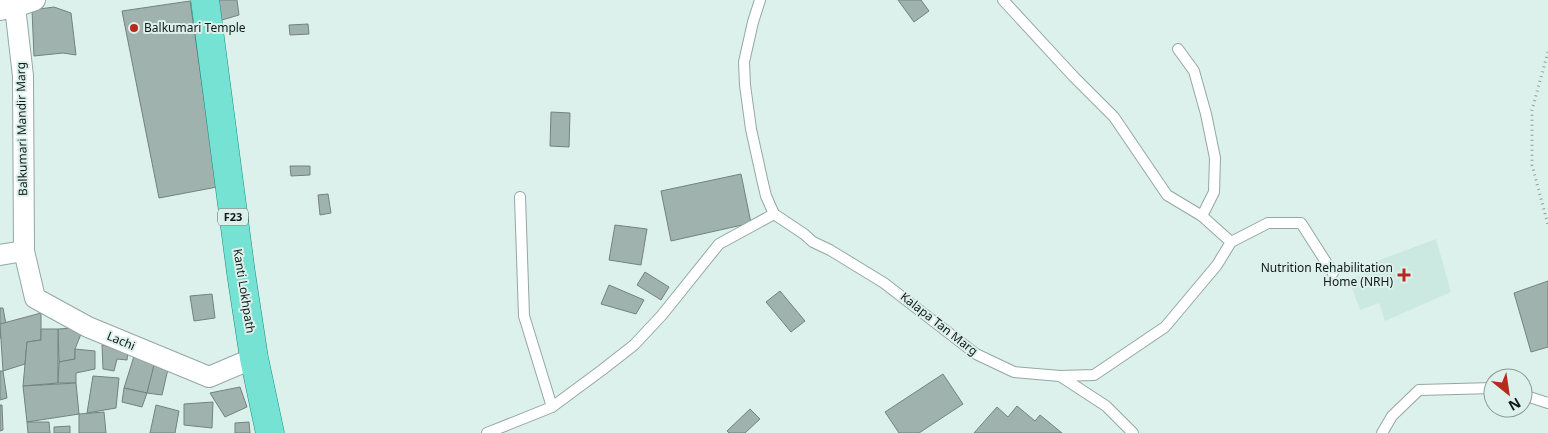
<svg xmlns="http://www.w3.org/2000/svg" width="1548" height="433" viewBox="0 0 1548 433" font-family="'Noto Sans',sans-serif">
<rect width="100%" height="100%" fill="#ddf1ec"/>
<path fill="#cbe8e1" d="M1436 239 1451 292 1385 321 1379 303 1360 310 1349 280 1375 270 1377 261Z"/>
<g fill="#a0b2ae" stroke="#72837f">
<path d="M213 0H237L239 15 215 22Z"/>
<path d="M898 0H921L929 11 914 22Z"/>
<path d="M190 1 217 187 159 198 122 11Z"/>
<path d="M54 7 71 13 76 55 63 53 34 56 32 10Z"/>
<path d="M308 24 309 34 290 35 289 25Z"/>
<path d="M551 112 570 113 569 147 550 146Z"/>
<path d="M290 166H310V175L291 176Z"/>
<path d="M741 174 751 223 671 241 661 191Z"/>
<path d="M328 194 331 213 320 215 318 195Z"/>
<path d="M615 225 647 229 641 265 609 260Z"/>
<path d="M645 272 669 287 661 300 637 285Z"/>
<path d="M1548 281V347L1531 352 1514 293Z"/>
<path d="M609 285 644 300 636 314 601 304Z"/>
<path d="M780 291 805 321 791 332 766 302Z"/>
<path d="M212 294 215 318 194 321 190 296Z"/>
<path d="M0 308H3L8 335 0 338Z"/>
<path d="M41 313V340L27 342 25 364 3 371 0 324Z"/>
<path d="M73 328 81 334 75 349V359L59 362 58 329Z"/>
<path d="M41 329H58V383L23 386 27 342 41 340Z"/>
<path d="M102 345 128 350 127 360 117 359 114 371 103 369Z"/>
<path d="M75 349 95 351V369L76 373V383H58L59 362 75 359Z"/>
<path d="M135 353 156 360 147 393 124 388Z"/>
<path d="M154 365 168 369 162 395 147 393Z"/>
<path d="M0 371H3L7 398 0 400Z"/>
<path d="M943 374 963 404 919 433H899L885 412Z"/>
<path d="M93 376 119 378 116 408 87 413Z"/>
<path d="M76 383 79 414 27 422 23 386Z"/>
<path d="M240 387 247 407 225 417 210 393Z"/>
<path d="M124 388 147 393 142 407 122 402Z"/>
<path d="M213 402 212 428 184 425V404Z"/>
<path d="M0 405H2L3 430 0 431Z"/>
<path d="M156 405 179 411 175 433H150Z"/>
<path d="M1017 406 1035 421 1040 415 1062 433H974L997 407 1008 417Z"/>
<path d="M750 409 760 419 745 433H729L727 431Z"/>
<path d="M104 412 106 433H79V414Z"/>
<path d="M27 422H49L50 433H28Z"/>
<path d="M249 422 250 433H235V423Z"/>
<path d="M70 426V433H54V427Z"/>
</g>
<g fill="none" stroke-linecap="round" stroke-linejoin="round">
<defs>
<g id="lane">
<path d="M760 0 753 22 744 62 745 85 751 129 762 179 766 196 774 214"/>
<path d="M1003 0 1074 77 1114 117 1167 195 1202 216 1231 242"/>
<path d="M1178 49 1194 71 1206 114 1215 158 1214 192 1202 216"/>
<path d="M520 197 524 316 552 407"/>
<path d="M1060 376 1094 375 1165 327 1217 265 1231 242 1268 223H1301L1333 273"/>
<path d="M1523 395 1548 403"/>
<path d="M487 433 552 407 602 370 634 345 662 315 719 244 774 214 804 234 813 242 830 250 884 283 976 354 1014 372 1060 376 1106 406 1133 433"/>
<path d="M1382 433 1392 416 1419 390 1493 388"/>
</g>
<g id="street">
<path d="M15 7 35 0"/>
<path d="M0 10 15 7 23 76 24 251 35 298 88 327 209 377 254 358"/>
<path d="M0 255 24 251"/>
</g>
<path id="primary" d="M205 0 241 273 254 358 270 433"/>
</defs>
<use href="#lane" stroke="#94a7a2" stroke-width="12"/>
<use href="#street" stroke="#94a7a2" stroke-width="22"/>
<use href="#primary" stroke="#188f7e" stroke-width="29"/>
<path stroke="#90a09c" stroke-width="3" stroke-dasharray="1 4" stroke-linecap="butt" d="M1548 52 1532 110V165L1548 225"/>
<use href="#lane" stroke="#fff" stroke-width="10"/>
<use href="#street" stroke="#fff" stroke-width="20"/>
<use href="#primary" stroke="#76e2d3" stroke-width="28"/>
</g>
<g fill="#b72a1d" stroke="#ddf1ec" stroke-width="2">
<circle cx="134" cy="28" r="5"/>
<path d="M1401.5 267.5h5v5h5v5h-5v5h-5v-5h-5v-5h5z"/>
</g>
<g text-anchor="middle" stroke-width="4" stroke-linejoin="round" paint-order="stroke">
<rect fill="#ddf1ec" stroke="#4f5a57" stroke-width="1" x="218" y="208.5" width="30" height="17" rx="4"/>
<g font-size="11" font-weight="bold" fill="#121917">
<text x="233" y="221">F23</text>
</g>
<g font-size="12" fill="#121917" stroke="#ddf1ec" text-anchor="start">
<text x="144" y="32">Balkumari Temple</text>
<text x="1393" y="272" text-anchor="end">Nutrition Rehabilitation<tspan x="1393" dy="14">Home (NRH)</tspan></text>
</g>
<g font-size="12" fill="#121917" stroke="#ddf1ec">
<text transform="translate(22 129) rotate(-91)" y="4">Balkumari Mandir Marg</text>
<text transform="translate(244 291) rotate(81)" y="4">Kanti Lokhpath</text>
<text transform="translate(939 324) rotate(38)" y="4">Kalapa Tan Marg</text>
<text transform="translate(121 341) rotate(23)" y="4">Lachi</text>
</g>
</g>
<g transform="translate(1508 393) rotate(150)"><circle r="24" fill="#ddf1ec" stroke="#8c9b97"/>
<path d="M0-4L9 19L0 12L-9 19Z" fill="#b72a1d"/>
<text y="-8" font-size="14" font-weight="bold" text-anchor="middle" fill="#121917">N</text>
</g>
</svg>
